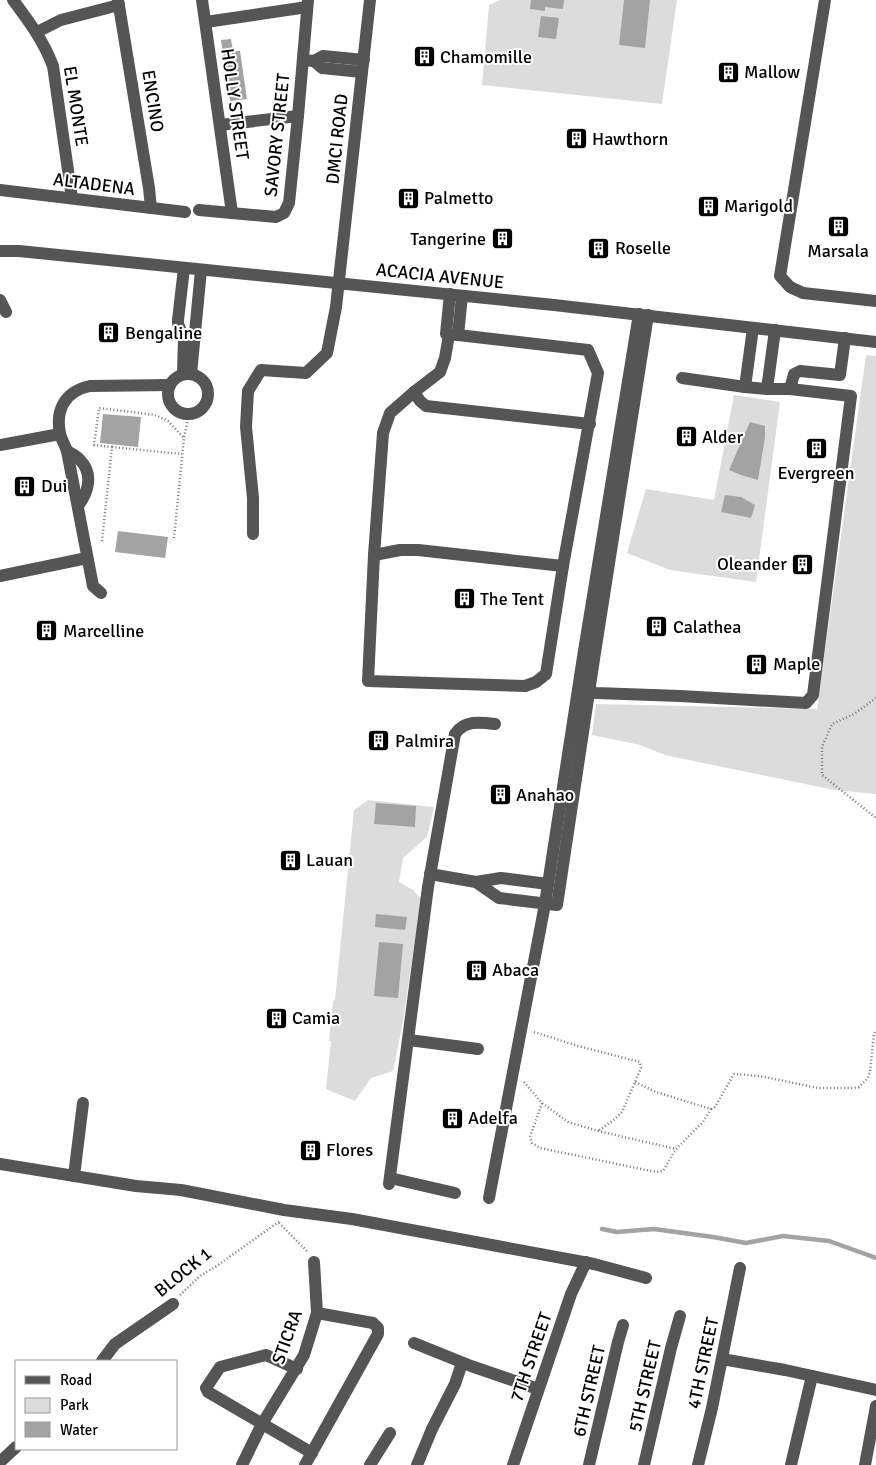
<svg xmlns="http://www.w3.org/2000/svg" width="876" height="1465" viewBox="0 0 876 1465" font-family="Signika,sans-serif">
<rect width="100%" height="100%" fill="#fff"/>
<g fill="#dcdcdc">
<path d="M500 0H677L662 104 482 85 489 5Z"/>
<path d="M866 355 876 356V794L834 790 665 755 640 745 592 735 596 704 817 709Z"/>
<path d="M734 395 780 402 756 582 670 570 627 553 646 489 714 500Z"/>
<path d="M368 800 434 807 427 837 403 858 399 882 413 890 421 899 403 1022 393 1071 371 1078 355 1101 326 1089 331 1041H329L333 1001 335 1000 354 810Z"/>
</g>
<g fill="#a3a3a3">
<path d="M531 0H564L563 9 545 7V11L530 9Z"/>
<path d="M624 0H650L645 48 619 45Z"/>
<path d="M541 16 559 18 556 39 538 37Z"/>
<path d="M231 39 233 51H240L247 99 230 101 221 40Z"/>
<path d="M103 414 141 417 138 447 100 443Z"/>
<path d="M750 422 765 426V437L758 480 741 475 729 470Z"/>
<path d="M725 495 741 497 755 505 751 518 721 512Z"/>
<path d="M118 531 168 537 165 558 115 552Z"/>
<path d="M376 803 416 806 415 827 374 824Z"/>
<path d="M376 914 407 917 405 930 375 927Z"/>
<path d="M379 942 403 944 398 998 374 996Z"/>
</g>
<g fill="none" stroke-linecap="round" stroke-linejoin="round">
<path stroke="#a3a3a3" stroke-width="4.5" d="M602 1229 617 1232 654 1229 713 1237 746 1243 783 1236 829 1241 876 1258"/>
<g stroke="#777" stroke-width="2.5" stroke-dasharray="1 2.5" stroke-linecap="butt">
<path d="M112 447 182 454"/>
<path d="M174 538 184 438 189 414"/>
<path d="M102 541 112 447 94 445 99 408 155 415 168 421 184 438"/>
<path d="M876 698 854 714 832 724 822 747V775L876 818"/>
<path d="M534 1032 578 1046 640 1062 641 1068 622 1112 615 1119 598 1131"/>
<path d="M524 1082 542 1103 568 1122 598 1131 676 1149"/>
<path d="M542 1103 530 1137 532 1143 540 1148 656 1172 663 1171 676 1149 703 1122 711 1109 656 1092 635 1082"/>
<path d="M711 1109 715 1107 734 1074 760 1076 818 1088H853L859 1087 868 1078 870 1072 874 1034 876 1030"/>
<path d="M279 1223 308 1252"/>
<path d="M180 1295 200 1276 218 1265 280 1221"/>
</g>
<g stroke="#555" stroke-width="12">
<path d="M13 0C30 23 43 40 53 66L72 198"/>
<path d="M118 0 149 188 151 208"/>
<path d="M202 0 232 213"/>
<path d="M825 0 780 276 790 287 803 293 876 301"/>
<path d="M206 22 307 7"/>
<path d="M37 32 61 20 119 5"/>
<path d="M303 60 314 61 323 56 364 60"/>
<path d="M314 61 322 68 362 72"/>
<path d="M220 125 298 116"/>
<path d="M0 190 185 212"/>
<path d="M199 210 276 217 284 213 289 203 298 116 308 0"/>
<path d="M0 251H19L554 305 876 342"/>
<path d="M0 300 6 312"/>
<path d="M449 335 445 358 440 372 414 392 390 413 383 433 374 555 368 681 525 686 536 682 546 674 563 566 598 373 588 350 458 335 446 334 450 294"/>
<path d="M458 335 462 296"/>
<circle cx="188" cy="394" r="20"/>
<path d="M183 374 184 338 178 324V320L184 268"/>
<path d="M191 374 201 270"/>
<path d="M745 387 753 328"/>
<path d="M767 389 775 330"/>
<path d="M790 389 794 374 800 371 840 375 845 338"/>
<path d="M414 392 420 401 426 406 590 424"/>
<path d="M0 445 60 434"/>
<path d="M67 451C72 454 77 456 80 460 94 474 88 493 78 506"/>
<path d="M253 534V498L246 427 248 391 261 370 306 373 327 353 336 307 370 0"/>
<path d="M374 555 400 550H418L563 566"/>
<path d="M0 576 87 558"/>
<path d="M101 593 93 586 67 451C65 445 61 439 60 433 55 409 66 391 90 386L170 385"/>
<path d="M578 691 596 693 680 696 806 703 813 695 851 396 790 389H767L745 387 682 378"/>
<path d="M430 874 476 882 501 878 548 884"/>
<path d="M476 882 499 898 557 905 594 659 648 315"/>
<path d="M409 1040 478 1049"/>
<path d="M0 1164 136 1186 181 1190 284 1210 352 1219 594 1264 646 1278"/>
<path d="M74 1176 83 1103"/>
<path d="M390 1178 455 1193"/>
<path d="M389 1184 428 887 455 734C464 720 480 722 495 724"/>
<path d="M489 1198 545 904 583 657 639 314"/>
<path d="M414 1343 471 1366 538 1389"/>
<path d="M722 1359 785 1370 876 1390"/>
<path d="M102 1361 115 1344 173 1304"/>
<path d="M297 1369 266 1355 220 1367 206 1388 208 1392 312 1453"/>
<path d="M0 1462 16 1447"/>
<path d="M242 1465 262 1424 304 1355 317 1313 314 1262"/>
<path d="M305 1465 378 1334V1328L373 1323 317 1313"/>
<path d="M370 1465 390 1433"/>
<path d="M417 1465 432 1429 455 1384 462 1363"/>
<path d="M513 1465 571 1294 586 1262"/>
<path d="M589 1465 618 1342 623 1325"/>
<path d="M644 1465 671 1348 680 1316"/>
<path d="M698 1465 712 1408 740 1268"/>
<path d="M791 1465 812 1376"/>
<path d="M865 1465 876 1406"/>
</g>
</g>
<defs>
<symbol id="building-square" viewBox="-11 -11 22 22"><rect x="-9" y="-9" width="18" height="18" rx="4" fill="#000" stroke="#fff"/><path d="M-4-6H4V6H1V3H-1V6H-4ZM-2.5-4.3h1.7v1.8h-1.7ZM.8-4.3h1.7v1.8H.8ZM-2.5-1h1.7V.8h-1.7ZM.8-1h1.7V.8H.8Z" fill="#fff"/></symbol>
</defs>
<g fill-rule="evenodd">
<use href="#building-square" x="412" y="44" width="25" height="25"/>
<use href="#building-square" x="716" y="60" width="25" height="25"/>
<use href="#building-square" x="564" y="126" width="25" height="25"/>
<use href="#building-square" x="396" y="186" width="25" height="25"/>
<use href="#building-square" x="696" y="194" width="25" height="25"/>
<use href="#building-square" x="826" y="214" width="25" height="25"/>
<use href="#building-square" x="490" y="226" width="25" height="25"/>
<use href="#building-square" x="586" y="236" width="25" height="25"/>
<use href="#building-square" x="96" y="320" width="25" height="25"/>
<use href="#building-square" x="674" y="424" width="25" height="25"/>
<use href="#building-square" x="804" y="436" width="25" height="25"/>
<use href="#building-square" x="12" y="474" width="25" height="25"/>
<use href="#building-square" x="790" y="552" width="25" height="25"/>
<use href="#building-square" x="452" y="586" width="25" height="25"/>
<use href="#building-square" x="644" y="614" width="25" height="25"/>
<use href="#building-square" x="34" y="618" width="25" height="25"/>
<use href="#building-square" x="744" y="652" width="25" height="25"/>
<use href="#building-square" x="366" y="728" width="25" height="25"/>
<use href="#building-square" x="488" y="782" width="25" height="25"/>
<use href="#building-square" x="278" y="848" width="25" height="25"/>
<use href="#building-square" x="464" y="958" width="25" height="25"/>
<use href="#building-square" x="264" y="1006" width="25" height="25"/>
<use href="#building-square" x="440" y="1106" width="25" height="25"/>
<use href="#building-square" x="298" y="1138" width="25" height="25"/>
</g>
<g text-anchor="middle" stroke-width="4" stroke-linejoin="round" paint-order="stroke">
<g font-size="18" fill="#000" stroke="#fff" text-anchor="start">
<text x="440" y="63">Chamomille</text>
<text x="744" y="78">Mallow</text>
<text x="592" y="145">Hawthorn</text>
<text x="424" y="204">Palmetto</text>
<text x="724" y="212">Marigold</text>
<text x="486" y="245" text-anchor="end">Tangerine</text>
<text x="615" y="254">Roselle</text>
<text x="838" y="257" text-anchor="middle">Marsala</text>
<text x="125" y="339">Bengaline</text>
<text x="702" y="443">Alder</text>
<text x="816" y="479" text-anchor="middle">Evergreen</text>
<text x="41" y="492">Dui</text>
<text x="787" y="570" text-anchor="end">Oleander</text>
<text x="480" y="605">The Tent</text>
<text x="673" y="633">Calathea</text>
<text x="63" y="637">Marcelline</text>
<text x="773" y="670">Maple</text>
<text x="395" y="747">Palmira</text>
<text x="516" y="801">Anahao</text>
<text x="306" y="866">Lauan</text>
<text x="492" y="976">Abaca</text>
<text x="292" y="1024">Camia</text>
<text x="468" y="1124">Adelfa</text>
<text x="326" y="1156">Flores</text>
</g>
<g font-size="18" fill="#000" stroke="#fff">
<text transform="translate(153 101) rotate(81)" y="6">ENCINO</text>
<text transform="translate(235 104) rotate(82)" y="6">HOLLY STREET</text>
<text transform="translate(76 106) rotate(81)" y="6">EL MONTE</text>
<text transform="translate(277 135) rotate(-84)" y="6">SAVORY STREET</text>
<text transform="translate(337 139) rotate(-84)" y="6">DMCI ROAD</text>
<text transform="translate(94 184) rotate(7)" y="6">ALTADENA</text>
<text transform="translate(440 276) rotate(6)" y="6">ACACIA AVENUE</text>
<text transform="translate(183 1272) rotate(-39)" y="6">BLOCK 1</text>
<text transform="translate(287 1337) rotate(-70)" y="6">STICRA</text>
<text transform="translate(531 1357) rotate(-71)" y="6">7TH STREET</text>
<text transform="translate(703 1363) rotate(-78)" y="6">4TH STREET</text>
<text transform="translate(645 1386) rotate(-77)" y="6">5TH STREET</text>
<text transform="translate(589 1391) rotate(-77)" y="6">6TH STREET</text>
</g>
</g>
<rect x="15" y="1360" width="162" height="90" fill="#ffffff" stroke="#999999"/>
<rect x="25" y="1376" width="25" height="8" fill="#555555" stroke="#999999"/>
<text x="60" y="1385" font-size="15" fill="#000000">Road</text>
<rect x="25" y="1398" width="25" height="15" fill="#dcdcdc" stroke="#999999"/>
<text x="60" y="1410" font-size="15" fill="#000000">Park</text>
<rect x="25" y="1422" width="25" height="15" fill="#a3a3a3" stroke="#999999"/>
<text x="60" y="1435" font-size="15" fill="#000000">Water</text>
</svg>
